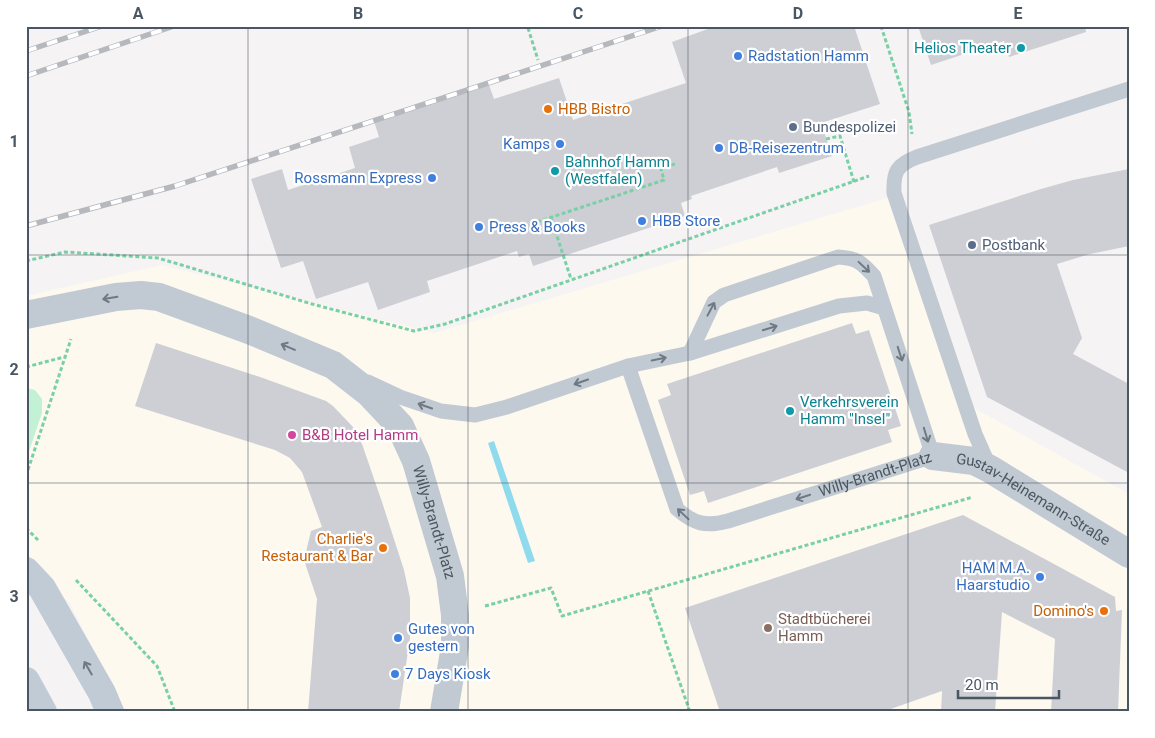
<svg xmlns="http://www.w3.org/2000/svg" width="1155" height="738" viewBox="0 0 1155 738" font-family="Roboto,sans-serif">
<rect width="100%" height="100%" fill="#f5f3f3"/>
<path fill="#fdf9ef" d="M897 195 967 404 1129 494V712H126L70 604 26 558V296L162 265 434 333Z"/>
<path fill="#c3f1d5" d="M26 388 35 390 42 399V413L26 460Z"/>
<path fill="#90daee" d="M494 441 535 561 528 563 488 443Z"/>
<g fill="#cdcfd5">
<path d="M716 26H854L880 104 821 123 832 156 779 173 777 167 691 196 692 199 681 203 685 216 533 266 529 254 519 257 517 251 427 281 430 292 378 310 368 282 316 299 303 261 281 268 251 179 282 169 288 190 355 168 349 147 379 137 374 121 488 82 494 99 559 78 573 120 686 83 672 42Z"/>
<path d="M918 26H1085L1086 32 1009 57 1004 41 931 65Z"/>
<path d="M1129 169V246L1090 254 1057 264 1082 338 1073 354 1129 384V473L987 397 929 225 1041 189 1073 180Z"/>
<path d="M852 323 856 334 869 330 901 426 888 430 892 442 708 503 704 491 690 495 658 400 671 395 667 384Z"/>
<path d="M156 343 263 378 326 401 333 406 353 427 362 444 382 502 404 570 410 598V638L399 712H308L317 599 304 560 311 531 322 527 302 472 290 458 275 450 135 406Z"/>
<path d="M963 515 1115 597 1116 611 1122 610 1118 712H1051L1055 639 1002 612 995 712H941L942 691 882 712H720L685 608Z"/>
</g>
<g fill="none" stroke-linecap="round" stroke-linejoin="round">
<g stroke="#7ad0a6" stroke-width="3" stroke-dasharray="4 2.5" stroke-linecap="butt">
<path d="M881 26 909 112 912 134"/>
<path d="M528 28 538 60"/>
<path d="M826 139 840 136 854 182"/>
<path d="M551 218 571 279"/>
<path d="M537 222 664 180 661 169 677 163"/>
<path d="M26 261 65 252 158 258 312 304 414 331 445 324 869 176"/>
<path d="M26 367 64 357"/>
<path d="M26 476 71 339"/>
<path d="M26 528 39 541"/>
<path d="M76 580 157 666 175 712"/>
<path d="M648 591 690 712"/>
<path d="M485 606 551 588 562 616 973 497"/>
</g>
<g stroke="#c1cad2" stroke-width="15">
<path id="s1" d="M628 366 677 509C694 524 706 527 728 521L933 456 874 276C861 262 857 258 838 257L724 295 714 302 690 353"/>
<path d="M368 382 400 397 441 411 475 415 507 407 628 366 690 353 839 306 867 303 884 308"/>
<path d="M990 468 975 434 894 193C893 171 897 165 917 157L1129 89"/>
</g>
<g stroke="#c1cad2" stroke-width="28">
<path id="s2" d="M26 315 116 297 141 295 159 297 249 330 333 365 369 393 400 426 416 461 450 576 455 615V646L444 712"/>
<path id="s3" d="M933 456 974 461 990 469 1129 554"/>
</g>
<g stroke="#c1cbd6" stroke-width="28">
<path d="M26 571 42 588 102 693 110 712"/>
<path d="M26 681 43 712"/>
</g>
<defs>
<g id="rail">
<path d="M26 51 102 26"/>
<path d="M26 76 174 26"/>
<path d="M26 226 175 186 662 26"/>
</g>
</defs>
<use href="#rail" stroke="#b5b8bd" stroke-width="5.5"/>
<use href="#rail" stroke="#fff" stroke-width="4" stroke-dasharray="11" stroke-linecap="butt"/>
</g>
<defs><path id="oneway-shaft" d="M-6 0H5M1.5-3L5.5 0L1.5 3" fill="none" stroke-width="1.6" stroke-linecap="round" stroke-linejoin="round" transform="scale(1.25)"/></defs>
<g stroke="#6e7983">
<use href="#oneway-shaft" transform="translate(864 267) rotate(43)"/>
<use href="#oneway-shaft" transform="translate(110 298) rotate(171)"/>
<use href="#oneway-shaft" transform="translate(711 309) rotate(-62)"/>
<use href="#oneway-shaft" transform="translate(770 328) rotate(-17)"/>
<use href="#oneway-shaft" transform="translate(288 347) rotate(-157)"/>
<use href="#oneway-shaft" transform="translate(900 354) rotate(72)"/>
<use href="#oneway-shaft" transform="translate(659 359) rotate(-12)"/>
<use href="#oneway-shaft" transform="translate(581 382) rotate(161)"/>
<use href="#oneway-shaft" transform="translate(425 406) rotate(-161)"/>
<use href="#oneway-shaft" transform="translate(926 435) rotate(73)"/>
<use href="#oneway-shaft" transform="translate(803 497) rotate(162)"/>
<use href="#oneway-shaft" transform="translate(683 514) rotate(-137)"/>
</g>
<use stroke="#6e7984" href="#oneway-shaft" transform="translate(88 668) rotate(-120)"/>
<path fill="none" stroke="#4a5661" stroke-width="1" stroke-opacity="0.55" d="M248 26V712M468 26V712M688 26V712M908 26V712M26 255H1129M26 483H1129"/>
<g fill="#0f9aa8" stroke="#fff" stroke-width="2">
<circle cx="1021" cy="48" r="5"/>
<circle cx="555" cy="171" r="5"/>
<circle cx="790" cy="411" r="5"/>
</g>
<g fill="#3f7fe0" stroke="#fff" stroke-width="2">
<circle cx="738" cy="56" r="5"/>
<circle cx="560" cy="144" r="5"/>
<circle cx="719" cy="148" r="5"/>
<circle cx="432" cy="178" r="5"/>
<circle cx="642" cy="221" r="5"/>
<circle cx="479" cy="227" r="5"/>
<circle cx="1040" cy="577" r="5"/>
<circle cx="398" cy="638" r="5"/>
<circle cx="395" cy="674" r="5"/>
</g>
<g fill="#e8710a" stroke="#fff" stroke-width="2">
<circle cx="548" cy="109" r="5"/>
<circle cx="383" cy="548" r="5"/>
<circle cx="1104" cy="611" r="5"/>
</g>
<g fill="#5c6f8a" stroke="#fff" stroke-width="2">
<circle cx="793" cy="127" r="5"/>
<circle cx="972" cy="245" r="5"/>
</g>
<circle fill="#d1479c" stroke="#fff" stroke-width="2" cx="292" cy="435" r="5"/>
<circle fill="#8d6e63" stroke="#fff" stroke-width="2" cx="768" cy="628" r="5"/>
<g text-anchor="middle" stroke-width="4.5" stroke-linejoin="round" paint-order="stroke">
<g font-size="15" fill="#0d838f" stroke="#fff" text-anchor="start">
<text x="1011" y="53" text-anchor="end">Helios Theater</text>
<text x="565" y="167">Bahnhof Hamm<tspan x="565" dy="17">(Westfalen)</tspan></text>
<text x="800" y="407">Verkehrsverein<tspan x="800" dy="17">Hamm "Insel"</tspan></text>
</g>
<g font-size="15" fill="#366cbe" stroke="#fff" text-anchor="start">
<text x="748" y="61">Radstation Hamm</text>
<text x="550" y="149" text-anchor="end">Kamps</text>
<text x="729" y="153">DB-Reisezentrum</text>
<text x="422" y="183" text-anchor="end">Rossmann Express</text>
<text x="652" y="226">HBB Store</text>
<text x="489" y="232">Press &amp; Books</text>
<text x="1030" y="573" text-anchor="end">HAM M.A.<tspan x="1030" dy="17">Haarstudio</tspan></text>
<text x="408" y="634">Gutes von<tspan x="408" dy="17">gestern</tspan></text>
<text x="405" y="679">7 Days Kiosk</text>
</g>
<g font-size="15" fill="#c56008" stroke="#fff" text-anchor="end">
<text x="558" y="114" text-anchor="start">HBB Bistro</text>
<text x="373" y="544">Charlie's<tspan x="373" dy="17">Restaurant &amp; Bar</tspan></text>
<text x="1094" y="616">Domino's</text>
</g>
<g font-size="15" fill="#4e5e75" stroke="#fff" text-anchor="start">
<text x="803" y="132">Bundespolizei</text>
<text x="982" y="250">Postbank</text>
</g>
<g font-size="15" fill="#b23c85" stroke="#fff" text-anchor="start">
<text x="302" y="440">B&amp;B Hotel Hamm</text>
</g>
<g font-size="15" fill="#4a5661" stroke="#fff">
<text dy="5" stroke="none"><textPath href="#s1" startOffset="361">Willy-Brandt-Platz</textPath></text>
<text dy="5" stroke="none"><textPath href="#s3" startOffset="111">Gustav-Heinemann-Straße</textPath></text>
<text dy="5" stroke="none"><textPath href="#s2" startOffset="515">Willy-Brandt-Platz</textPath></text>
</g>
<g font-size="15" fill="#785e54" stroke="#fff" text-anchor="start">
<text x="778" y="624">Stadtbücherei<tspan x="778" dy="17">Hamm</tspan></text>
</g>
</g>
<rect width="1155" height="738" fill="none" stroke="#ffffff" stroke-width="55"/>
<path d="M958 690v8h101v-8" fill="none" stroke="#4a5661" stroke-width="2.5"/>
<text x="965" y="690" font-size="15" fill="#4a5661" stroke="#ffffff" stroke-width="4" paint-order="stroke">20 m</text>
<rect x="28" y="28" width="1100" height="682" fill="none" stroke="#4a5661" stroke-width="2"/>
<g font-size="16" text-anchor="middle" font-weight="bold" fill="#4a5661">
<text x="138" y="19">A</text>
<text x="358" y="19">B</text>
<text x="578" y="19">C</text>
<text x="798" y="19">D</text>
<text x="1018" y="19">E</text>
<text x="14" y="147">1</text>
<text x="14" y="375">2</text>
<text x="14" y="602">3</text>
</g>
</svg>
